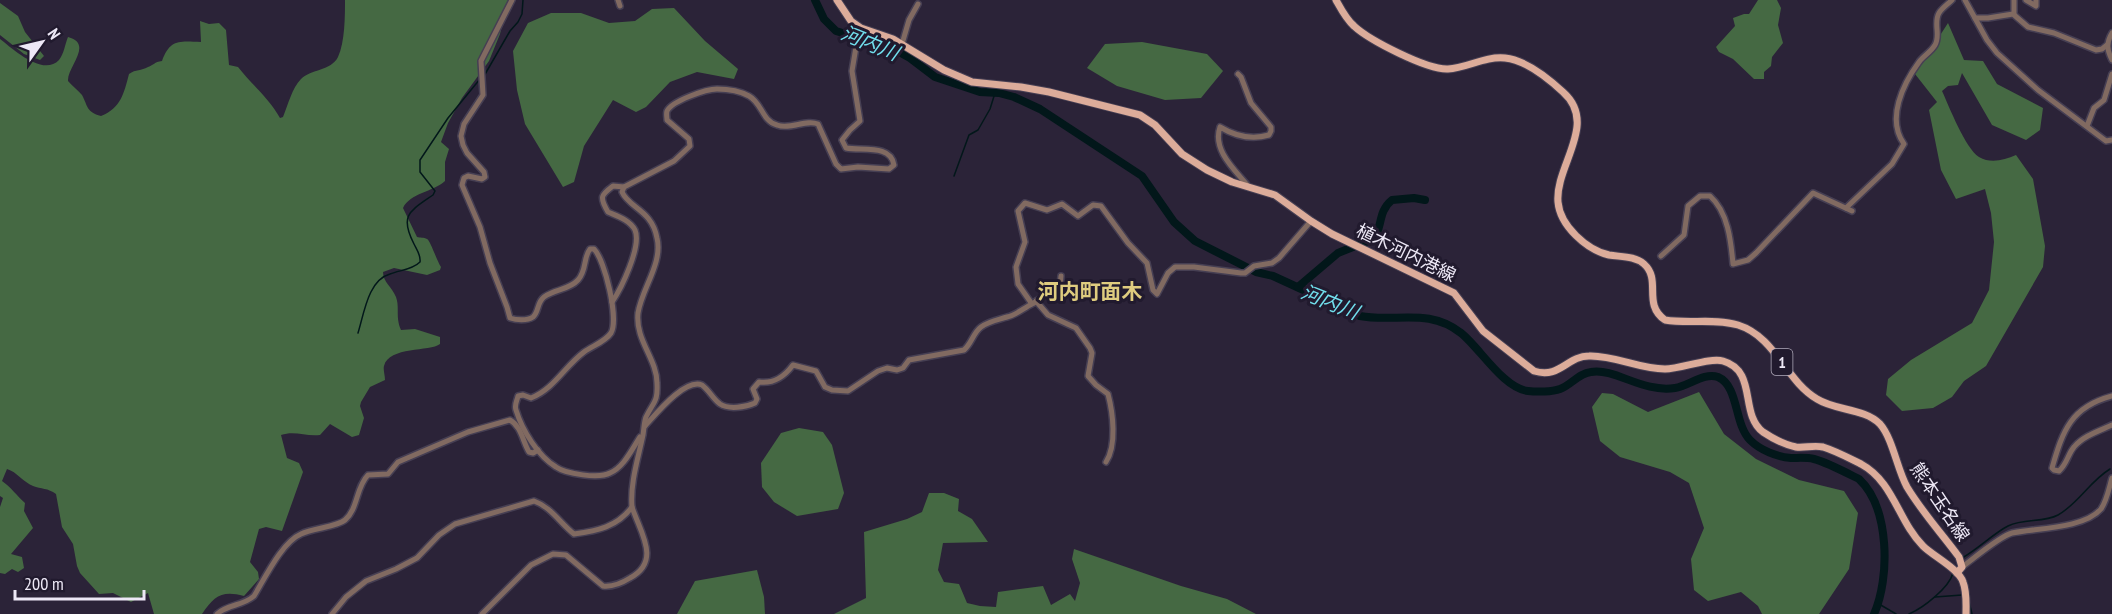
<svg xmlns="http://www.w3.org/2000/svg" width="2112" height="614" viewBox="0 0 2112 614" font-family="'PT Sans Narrow','Noto Sans JP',sans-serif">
<rect width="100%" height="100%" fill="#2b2338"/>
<g fill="#456943">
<path d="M345 0H508L500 34 489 61 462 98 448 123 441 142 449 149 445 162V181C433 192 410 193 403 208L417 237C420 238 424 237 427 239 430 240 437 261 441 267L440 270 427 275 394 268 383 272C383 282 392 287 396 297 400 308 395 316 401 330L415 329 440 337V344C430 352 389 346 384 366 383 369 385 375 385 380L370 387 361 402 360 406 364 418 359 435 352 437 330 424 320 435C306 437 295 430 281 435L287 458 299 463 303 472 282 531 266 527 259 529 250 562 258 572 259 579 244 596C222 590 214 596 202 614H154L148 593 131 602 113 593 99 594 80 573 77 566 73 544 62 527 56 494C48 488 41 489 33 486 23 482 17 472 7 469L2 481C11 487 17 496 25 503L24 511 33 528 11 554 22 557 24 568 18 572 12 569 5 574 0 573V507L3 498 0 496V39C13 49 43 77 59 60 64 54 65 44 68 37 94 44 67 67 68 81 72 86 78 90 82 95 88 106 86 112 101 116 121 108 124 93 129 74 136 69 141 71 148 67 154 65 154 62 162 61 170 39 179 41 201 42L200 21 209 24 219 23 226 30 229 65 238 67C252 85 269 98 280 118L283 117C288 105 292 88 301 79 311 69 331 71 338 57 345 42 345 16 345 0Z"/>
<path d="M1758 0H1777L1781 8 1778 25 1783 43 1772 57 1771 66 1764 72V79H1754L1733 59 1719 52 1716 47 1735 26 1733 18 1744 14H1749Z"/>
<path d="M0 3 18 16 25 32 44 56 40 60 24 54 0 35Z"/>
<path d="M674 8 705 41 738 69 734 79 697 72 670 82 646 107 636 112 613 100 584 146 574 182 563 187 525 124 517 90 513 51 528 23 551 13H581L609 23 635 21 652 9Z"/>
<path d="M1948 23 1964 60 1983 61 1997 84 2043 108 2040 130 2026 140 1992 125 1962 73 1958 85 1948 86 1942 91C1949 106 1965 148 1979 157 1991 164 2004 160 2016 155L2033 179 2045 246 2043 267 1986 366 1964 381 1952 397 1933 408 1902 411 1886 395 1888 379 1911 360 1972 323 1989 290 1994 242 1991 213 1985 189 1956 199 1941 170 1929 110 1937 102 1915 74Z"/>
<path d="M1142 42 1207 54 1223 71 1201 98 1165 100 1117 86 1087 68 1105 44Z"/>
<path d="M1699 392 1724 434 1756 459 1799 480 1844 491 1858 513 1849 569 1819 614H1762L1758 606 1741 592 1708 601 1694 590 1691 559 1704 528 1689 483 1670 472 1620 457 1600 441 1592 407 1602 393 1613 394 1648 412Z"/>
<path d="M799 428 823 432 832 445 844 493 838 509 797 516 774 502 762 487 761 463 781 433Z"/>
<path d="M929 493H944L959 499 958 511 972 519 988 542 943 543 938 570 944 582 959 584 967 603 980 606 996 607 998 592 1043 586 1051 605 1070 594 1075 601 1080 583 1072 559 1074 549 1181 586 1227 599 1256 614H834L866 598 864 532 907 519 922 512Z"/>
<path d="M757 570 764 597 765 614H677L695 581Z"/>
</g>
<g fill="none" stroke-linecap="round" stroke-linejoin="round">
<g stroke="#02171a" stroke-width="1.5">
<path d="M484 76 510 31 518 22 522 14 523 0"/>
<path d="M954 176 969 135 978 130 990 109 995 93"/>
<path d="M358 333C364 314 368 280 390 274 400 270 412 270 420 262 421 255 417 250 414 244 399 215 410 211 433 195L435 191 420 172V160L448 118 480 79"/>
<path d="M1962 558C1978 549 1994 533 2008 526 2024 518 2043 523 2058 515 2078 504 2090 481 2110 469"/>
<path d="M1935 597 1962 595"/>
<path d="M1969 602 1972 614"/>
<path d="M1879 604 1896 614"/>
<path d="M1909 614C1923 608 1949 588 1953 573"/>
</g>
<g stroke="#02171a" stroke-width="8">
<path d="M815 0 824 19 836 31 892 48 910 58 935 77 980 92 999 93 1014 97 1040 109 1142 176 1174 222 1195 241 1256 272 1273 276 1360 316C1395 323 1428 307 1461 333 1479 347 1504 389 1528 391 1537 392 1552 392 1560 389 1571 385 1579 373 1591 372 1616 368 1642 393 1675 388 1689 386 1704 372 1718 377 1739 386 1734 424 1750 440 1760 450 1777 457 1791 458 1798 458 1806 457 1814 459 1826 462 1847 473 1859 479 1890 508 1890 578 1874 614"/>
<path d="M1298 287 1338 253 1373 239C1383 229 1377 212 1392 200L1414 198 1425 200"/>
</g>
<defs>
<g id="minor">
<path d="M512 0 481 61 483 95 464 124 461 136 463 145 467 153 484 172 485 177 482 179 468 176 464 178 462 185 480 227 490 263 507 307 510 318C516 320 527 321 533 317 539 312 537 302 544 297 555 289 569 290 578 280 587 270 583 258 590 249H594C605 260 619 319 611 333 605 342 592 346 584 352 565 366 554 389 531 398L523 395 518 396C517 401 514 405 516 410 522 430 538 456 556 467 566 474 599 479 610 473 624 467 632 449 640 437"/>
<path d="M618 0 620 6"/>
<path d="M1965 0 1987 40 1997 53 2038 90 2106 141 2112 140"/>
<path d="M2026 0 2036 6V0"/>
<path d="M2014 14V0"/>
<path d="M1975 18H1988L2013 14 2028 27 2054 33 2096 50 2102 49 2107 45"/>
<path d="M2112 33C2106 43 2107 50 2112 60"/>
<path d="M902 44 909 20 918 4"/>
<path d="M1238 74 1241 77 1251 103 1271 127V131L1269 135C1252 140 1235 136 1220 127 1212 150 1235 170 1248 186"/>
<path d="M2087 126 2094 108 2104 100 2112 74"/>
<path d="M1846 208 1892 164 1904 144C1886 119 1903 84 1919 62 1923 56 1931 52 1935 45 1941 35 1933 23 1939 13 1942 8 1948 4 1952 0"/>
<path d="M1661 256 1684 235 1688 206 1700 196H1710C1728 212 1731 241 1733 264L1748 260 1756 253 1813 193 1852 211"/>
<path d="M1036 301 1048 315 1076 328 1090 348 1092 353 1088 376 1096 385 1108 394C1113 413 1117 445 1106 462"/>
<path d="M612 302C621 289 642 246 635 230 630 220 617 216 608 212 599 197 601 195 613 186L624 187"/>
<path d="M1034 303 1049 291 1060 287 1061 276"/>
<path d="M2112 396C2071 407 2063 430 2052 468L2054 470 2059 471C2067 464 2068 454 2074 447 2083 436 2099 431 2112 425"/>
<path d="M645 426C656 414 685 378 702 385 709 390 713 399 720 404 729 410 746 407 755 403L757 399 753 389 759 382C774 384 784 377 793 365L816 371 825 387 832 390 848 391 878 371 887 368 897 370 903 368 909 360 964 350C972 343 973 333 981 327 989 321 997 320 1007 317 1016 315 1024 308 1032 304L1018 284 1016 267 1025 242 1018 211 1025 203 1047 210 1062 204 1078 216 1093 205 1101 206 1128 243 1147 263 1153 290 1157 294 1168 273 1175 267H1194L1241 273H1245L1254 266 1272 263 1279 258 1311 221"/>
<path d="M1962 567C1973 559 2000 536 2012 533 2035 528 2084 529 2101 509 2107 500 2109 488 2112 478"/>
<path d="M217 614C228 604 243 606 254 596 265 578 282 542 301 534 313 528 337 527 345 520 358 509 356 487 368 475L388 474 398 462 468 432 510 420C521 426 523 442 529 452L533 453 538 450"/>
<path d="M332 614 346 597 366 581 396 569 417 558 439 535 455 524 534 501C551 507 560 523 574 534 597 531 617 527 632 507"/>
<path d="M482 614 531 565 553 554 566 555 603 586C612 587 622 583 630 578 662 561 640 532 632 507 630 483 638 459 643 435 644 429 644 422 646 417 654 401 658 402 657 383 657 359 635 340 638 313 642 288 663 263 657 238 652 210 629 208 622 192L624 187 674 161 690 146 689 139 667 120C667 117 666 114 667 111 672 101 706 89 717 89 728 89 740 91 749 96 762 103 762 121 777 125 790 130 806 119 818 124L836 164 841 169 858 167 889 169 894 165C891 144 862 151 846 148L842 140 850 130 860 121 852 71 857 41 861 28"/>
</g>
<g id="major">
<path d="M837 0 851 21 861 28 893 39 944 70 972 82 1021 87 1049 92 1140 115 1155 125 1182 154 1207 170 1232 182 1275 195 1311 221 1332 234 1454 293 1483 331 1534 371C1560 379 1567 356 1589 356 1614 355 1639 369 1665 369 1681 369 1710 357 1723 361 1758 371 1739 414 1763 432 1772 438 1786 445 1796 447 1805 448 1814 445 1823 447 1836 451 1849 458 1861 464 1894 482 1898 521 1923 546 1933 556 1959 569 1963 582 1967 592 1966 604 1966 614"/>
<path d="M1336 0C1341 9 1346 19 1354 26 1369 40 1427 70 1448 69 1467 68 1485 56 1505 58 1525 60 1549 79 1563 92 1599 124 1555 165 1558 202 1560 226 1587 250 1609 255 1621 257 1635 256 1644 264 1662 280 1642 304 1665 320 1689 324 1715 318 1738 325 1776 337 1785 380 1817 399 1836 411 1864 408 1880 424 1893 439 1897 469 1907 487 1922 512 1942 534 1959 557L1962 567 1957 573"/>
</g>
</defs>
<use href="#minor" stroke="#463f53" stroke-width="8"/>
<use href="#major" stroke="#463f53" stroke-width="9"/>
<use href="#minor" stroke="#816a61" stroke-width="5"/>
<use href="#major" stroke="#dcac9a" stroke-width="7"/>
</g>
<g text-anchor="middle" stroke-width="6" stroke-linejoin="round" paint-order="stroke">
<rect fill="#211a2e" stroke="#b0aaba" stroke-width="1.5" x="1771.5" y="349" width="21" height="26" rx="4.5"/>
<g font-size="16" font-weight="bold" fill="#ede8f6">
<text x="1782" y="368">1</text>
</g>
<g font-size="18" fill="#ede8f6" stroke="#211a2e">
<text transform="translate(1406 253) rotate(26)" y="6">植木河内港線</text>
<text transform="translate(1940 502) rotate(56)" y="6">熊本玉名線</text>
</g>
<g font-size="20" font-style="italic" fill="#71dfed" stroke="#211a2e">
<text transform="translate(870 43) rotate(22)" y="7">河内川</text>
<text transform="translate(1330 302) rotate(22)" y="7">河内川</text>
</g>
<g font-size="21" font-weight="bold" fill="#dfcc7f" stroke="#211a2e">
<text x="1090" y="299">河内町面木</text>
</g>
</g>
<g transform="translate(42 42) rotate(56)" stroke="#211a2e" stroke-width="4.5" paint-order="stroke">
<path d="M0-4.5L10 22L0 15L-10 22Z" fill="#ede8f6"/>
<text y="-9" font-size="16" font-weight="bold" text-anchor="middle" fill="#ede8f6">N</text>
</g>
<path d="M15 590v9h129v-9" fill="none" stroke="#ede8f6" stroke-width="3"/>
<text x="24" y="590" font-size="18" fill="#ede8f6" stroke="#211a2e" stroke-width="4.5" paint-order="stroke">200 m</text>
</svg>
